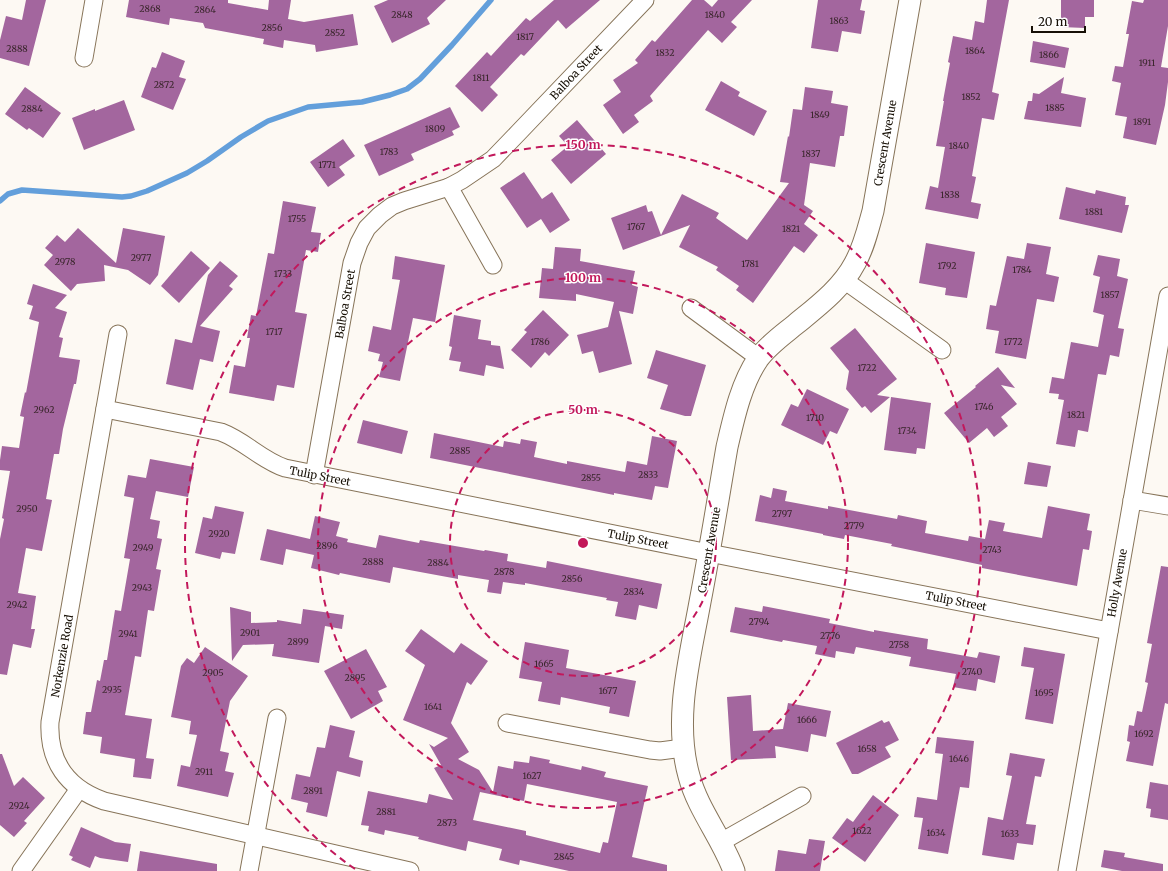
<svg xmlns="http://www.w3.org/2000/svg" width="1168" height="871" viewBox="0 0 1168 871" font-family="Merriweather,serif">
<rect width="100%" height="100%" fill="#fdf9f3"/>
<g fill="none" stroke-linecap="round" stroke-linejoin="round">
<path stroke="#639fdb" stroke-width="5.5" d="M0 201 8 194 22 190 122 197 131 196 147 191 187 173 207 161 241 137 268 121 308 107 362 102 390 95 407 89 420 79 452 45 491 0"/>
</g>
<g fill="#a3669e" fill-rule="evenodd">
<path d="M26 0H46L29 66 0 58V40L6 16 22 20Z"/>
<path d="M129 0H228V3L268 10 269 0H291L288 19 304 22 353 14 358 45 316 52 315 45 284 40 283 48 263 44 264 39 205 28 203 23 170 18 169 25 126 17Z"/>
<path d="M388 0H446L427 18 430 24 392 43 374 6Z"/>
<path d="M554 0H600L566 29 558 20 524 56 521 54 490 87 498 95 482 112 455 86 487 52 491 56 526 18 530 21Z"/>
<path d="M692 0H704L712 7 718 0H752L731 22 737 27 722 43 708 30 650 96 653 101 634 115 639 122 623 134 603 105 621 92 613 80 638 63 635 60 652 40 655 42Z"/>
<path d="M818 0H862L860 10 865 11 861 34 842 31 838 52 811 48Z"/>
<path d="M987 0H1009L992 92 999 94 994 120 982 118 972 176 976 177 971 202 981 204 978 219 925 209 930 186 938 188 945 147 936 146 944 101H943L950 63 948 62 953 36 972 40 975 21 984 23Z"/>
<path d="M1061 0H1094V17H1085V28L1061 27Z"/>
<path d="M1144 0H1168V26L1161 67 1168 68V82L1165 105 1156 145 1123 138 1127 117 1115 115 1121 83 1112 81 1115 66 1123 67 1129 34H1126L1132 1 1143 3Z"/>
<path d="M1033 41 1069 48 1065 68 1030 62Z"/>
<path d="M162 52 185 61 179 77 186 79 173 110 141 97 152 67 156 68Z"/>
<path d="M1064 77 1061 93 1086 98 1081 127 1024 119 1028 101H1032L1033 93 1039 94Z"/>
<path d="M721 81 740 92 738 96 767 111 754 136 705 110Z"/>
<path d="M25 87 61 113 43 138 29 128 27 130 5 114Z"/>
<path d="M805 87 833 91 831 103 848 106 844 136H840L835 167 810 163 804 205 813 211 804 224 818 235 804 253 794 246 753 303 736 290 739 286 716 270 718 267 679 247 690 225 623 250 611 218 646 205 648 212 652 211 661 235 682 194 719 213 716 218 747 240 789 183 780 182 788 136 789 137 793 109 802 110Z"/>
<path d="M124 100 135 130 84 150 72 118 95 109V111Z"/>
<path d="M450 107 460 127 452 131 454 135 411 154 414 160 379 176 364 145Z"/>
<path d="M577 120 606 154 571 184 551 160 568 146 559 136Z"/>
<path d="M343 139 355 156 339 167 345 175 328 187 310 162Z"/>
<path d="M524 172 542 199 552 192 570 220 550 233 541 219 527 228 500 188Z"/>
<path d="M1066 187 1095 194 1096 190 1126 197 1125 205H1129L1122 233 1059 219Z"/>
<path d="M283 201 316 207 311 232 321 233 318 252 306 250 295 312 307 314 294 388 277 385 274 401 229 393 234 365 245 367 250 338H247L251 315 256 316 268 253 274 254Z"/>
<path d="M78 228 116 263 123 228 165 236 158 275 150 285 128 270 104 265 105 281 77 284 71 291 44 265 53 255 45 248 57 235 65 242Z"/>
<path d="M926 243 975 252 967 298 945 295 946 288 919 283Z"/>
<path d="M1027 243 1051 247 1046 274 1059 277 1054 302 1037 299 1026 359 995 353 999 331 986 329 990 305 996 306 1007 256 1024 259Z"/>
<path d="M555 247 581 249 580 261 635 271 632 285 638 287 633 314 619 311 632 364 599 373 593 351 582 354 577 335 608 327 614 302 576 294V301L539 298 542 268 553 269Z"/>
<path d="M191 251 210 268 179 303 161 286Z"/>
<path d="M1098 255 1120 259 1117 276 1128 279 1118 328 1124 329 1119 357 1110 355 1106 375 1098 374 1088 432 1078 430 1075 447 1056 444 1064 400 1058 399 1059 394 1049 393 1052 377 1064 379 1071 342 1098 347 1104 315 1093 312 1100 277 1093 275Z"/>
<path d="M395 256 445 265 435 322 413 318 400 381 379 377 383 362 378 361 380 354 368 351 373 326 391 330 400 280 392 279Z"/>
<path d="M220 261 238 276 229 286 233 289 200 326 220 331 213 362 200 359 193 390 166 384 175 339 192 343 208 275Z"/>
<path d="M33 284 67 295 55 308 67 312 59 337 63 338 59 357 80 360 76 384H74L63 429 59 454H54L46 499 52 500 42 551 26 548 18 593 36 596 31 629H35L31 648 13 644 7 675 0 674V539L4 519 2 518 10 471 0 470V460L2 446 19 448 24 417 20 416 25 392 26 393 39 322 29 319 33 306 27 304Z"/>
<path d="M543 310 569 335 549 356 545 352 531 368 511 350 527 332 524 330Z"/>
<path d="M454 315 481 320 478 339 491 341V345L500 346 504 369 486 365 484 376 459 371 461 362 449 360 452 347 449 346Z"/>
<path d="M855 328 897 379 877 395 890 397 871 413 865 406 862 408 846 389 849 371 830 348Z"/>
<path d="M656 350 706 365 691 416H685L660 409 668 385 647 378Z"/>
<path d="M998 367 1015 388 1001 385 1017 404 1001 417 1008 426 994 437 987 428 969 443 944 413 976 387 975 386Z"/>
<path d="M807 389 849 409 837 434 830 431 823 445 781 425 791 404 798 407Z"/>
<path d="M891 397 931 403 925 449 917 448 916 454 884 450Z"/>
<path d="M363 420 408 431 402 454 357 443Z"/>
<path d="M434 433 503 447 504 441 520 444 521 439 537 442 534 457 567 464V461L625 472 627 461 647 465 652 436 677 441 668 488 655 486 652 500 614 493V495L430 458Z"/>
<path d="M150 459 194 467 188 497 156 491 150 519 160 521 157 538 162 539 156 569 161 570 154 611 148 610 141 657 135 656 125 715 152 719 146 758 154 759 151 779 133 777 135 759 100 753 102 737 83 734 86 712H91L97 680 100 681 104 660H107L115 610 121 611 130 559 124 558 134 498 124 496 128 475 146 478Z"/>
<path d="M1028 462 1051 466 1047 487 1024 484Z"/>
<path d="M773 488 787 491 785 501 828 509V506L897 519 898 515 927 521 925 533 968 541 969 536 985 539 989 520 1005 523 1003 531 1042 538 1048 506 1090 514 1087 530 1092 531 1089 550 1083 549 1077 586 982 568V565L891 546 892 544 845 535 844 539 823 535V534L755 521 760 495 771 498Z"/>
<path d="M215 506 244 512 235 554 222 552 220 559 195 553 203 517 212 519Z"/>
<path d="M315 516 340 522 336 536 348 539 347 542 376 548 379 535 419 543 420 540 484 551 485 550 508 554 507 561 546 568 547 561 662 584 657 609 639 605 636 620 615 616 618 602 606 600 607 598 525 583V585L503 582 501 594 487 592 489 580 458 575V579L393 567 390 583 340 573 339 575 311 568 314 555 286 549 283 565 260 560 267 529 310 539Z"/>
<path d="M1161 566 1168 567V704L1165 703 1153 766 1126 761 1130 742 1127 741 1129 725 1134 726 1137 711 1142 712 1148 683 1145 682 1152 644 1147 643Z"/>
<path d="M763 606 830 619 829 623 874 632V630L928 639 927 649 977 658 979 652 1000 656 995 683 978 679 976 691 953 687 956 674 909 666 911 657 856 647 854 654 836 651 835 658 815 654 817 646 783 640 782 642 730 632 735 607 762 612Z"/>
<path d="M230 607 251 612V623L277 622V620L301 624 303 609 344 615 342 629 325 626 319 663 272 656 274 644 243 645 232 661Z"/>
<path d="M421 629 454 653 461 643 488 661 471 685 467 682 451 723 469 752 458 759 479 770 493 792 498 766 513 769 514 761 529 763 530 756 550 760 549 763 581 770 582 766 606 772 604 777 648 786 632 857 667 865V871H569L520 860 519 865 499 860 502 849 468 841 466 851 418 839 419 837 385 830 384 835 368 831 369 826 361 825 368 791 427 803 429 794 453 800 434 768 441 765 429 744 434 747 448 738 403 720 425 665 405 651ZM527 784 617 802 608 843 603 842 600 853 526 835V831L473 820 480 792 524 801Z"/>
<path d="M525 642 569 650 566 668 636 681 629 717 609 713 610 707 561 697 560 705 538 701 542 682 519 678Z"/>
<path d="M205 647 248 676 230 701 220 751 229 753 225 771 234 773 228 797 177 786 181 765 190 767 197 735 189 734 191 721 171 717 181 666 187 658 194 663Z"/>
<path d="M1024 647 1065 654 1053 724 1025 719 1034 668 1021 666Z"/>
<path d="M366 649 387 687 378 691 383 701 351 719 324 671Z"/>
<path d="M751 695 753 731 783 729 788 703 831 711 826 737 811 734 808 752 775 746 776 758 731 760 727 697Z"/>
<path d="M882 720 884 723 889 721 899 740 885 747 891 757 858 774H852L836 743Z"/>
<path d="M330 725 355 731 349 757 363 761 360 777 337 771 327 817 306 812 308 803 291 799 296 774 310 777 317 747 325 748Z"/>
<path d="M937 737 974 741 969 788 960 787 948 854 918 849 923 818 914 817 917 797 937 800 943 754 935 753Z"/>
<path d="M1010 753 1045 759 1041 777 1035 776 1026 824 1036 825 1033 845 1017 843 1014 860 982 855 988 817 1003 820 1012 776 1006 775Z"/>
<path d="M0 754H2L14 786 23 777 45 798 24 821 27 823 14 837 0 825Z"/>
<path d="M1150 782 1168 785V820L1150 817 1151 809 1146 808Z"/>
<path d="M873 795 899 815 865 862 832 838 847 818 853 822Z"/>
<path d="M81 827 115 842 131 844 128 862 100 858 95 856 90 868 71 860 73 857 69 855Z"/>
<path d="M809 839 825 841 820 871H775L778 850 806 854Z"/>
<path d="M1104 850 1125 853 1124 857 1163 864V871H1122L1101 867Z"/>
<path d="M140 851 217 864V871H137Z"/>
</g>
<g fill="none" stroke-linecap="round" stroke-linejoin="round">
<defs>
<g id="minor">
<path d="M84 58 94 0"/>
<path d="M449 187 493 265"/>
<path d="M844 280 942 350"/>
<path d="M691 308 759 358"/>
<path d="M118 334 50 722C48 761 67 788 104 801L410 871"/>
<path d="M105 409 221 432C245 441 261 460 285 468L709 553 1109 631"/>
<path d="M314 475 352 263 359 243 367 228 380 215 392 206 404 201 449 187 462 180 493 159 519 132 645 0"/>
<path d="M1132 500 1168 506"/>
<path d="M507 723 650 750 660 751 683 748"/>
<path d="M721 842 802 796"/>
<path d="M21 871 79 789"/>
<path d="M249 871 277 718"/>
<path d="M1067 871 1168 296"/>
</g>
<path id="tertiary" d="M734 871C722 838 698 810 689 776 673 719 690 658 700 602 710 550 718 499 727 447 734 417 741 384 758 359 768 345 784 334 796 324 818 306 842 288 855 263 864 247 868 229 873 211L910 0"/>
</defs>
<use href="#minor" stroke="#877459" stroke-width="19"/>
<use href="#tertiary" stroke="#877459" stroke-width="23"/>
<use href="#minor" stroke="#fff" stroke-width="17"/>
<use href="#tertiary" stroke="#fff" stroke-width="21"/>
</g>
<g fill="none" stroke="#c2185b" stroke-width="2" stroke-dasharray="7 5">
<circle cx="583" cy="543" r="133"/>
<circle cx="583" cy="543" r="265"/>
<path d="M355 869A398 398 0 1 1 811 869"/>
</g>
<g text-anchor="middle" stroke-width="3" stroke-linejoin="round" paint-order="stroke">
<g font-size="9" fill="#3a262c">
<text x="150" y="12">2868</text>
<text x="205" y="13">2864</text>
<text x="402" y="18">2848</text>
<text x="715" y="18">1840</text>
<text x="839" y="24">1863</text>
<text x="272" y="31">2856</text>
<text x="335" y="36">2852</text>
<text x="525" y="40">1817</text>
<text x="17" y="52">2888</text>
<text x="975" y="54">1864</text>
<text x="665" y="56">1832</text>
<text x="1049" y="58">1866</text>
<text x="1147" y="66">1911</text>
<text x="481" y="81">1811</text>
<text x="164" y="88">2872</text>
<text x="971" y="100">1852</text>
<text x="1055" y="111">1885</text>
<text x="32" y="112">2884</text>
<text x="820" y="118">1849</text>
<text x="1142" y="125">1891</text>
<text x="435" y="132">1809</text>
<text x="959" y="149">1840</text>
<text x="389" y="155">1783</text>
<text x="811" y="157">1837</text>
<text x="327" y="168">1771</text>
<text x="950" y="198">1838</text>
<text x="1094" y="215">1881</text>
<text x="297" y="222">1755</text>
<text x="636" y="230">1767</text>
<text x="791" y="232">1821</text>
<text x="141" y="261">2977</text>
<text x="65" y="265">2978</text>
<text x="750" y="267">1781</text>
<text x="947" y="269">1792</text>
<text x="1022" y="273">1784</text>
<text x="283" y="277">1733</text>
<text x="1110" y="298">1857</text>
<text x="274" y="335">1717</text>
<text x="540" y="345">1786</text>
<text x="1013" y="345">1772</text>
<text x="867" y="371">1722</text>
<text x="984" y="410">1746</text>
<text x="44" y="413">2962</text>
<text x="1076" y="418">1821</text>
<text x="815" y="421">1710</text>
<text x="907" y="434">1734</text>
<text x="460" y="454">2885</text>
<text x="648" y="478">2833</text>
<text x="591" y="481">2855</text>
<text x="27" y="512">2950</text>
<text x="782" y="517">2797</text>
<text x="854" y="529">2779</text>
<text x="219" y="537">2920</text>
<text x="327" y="549">2896</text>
<text x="143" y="551">2949</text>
<text x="992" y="553">2743</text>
<text x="373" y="565">2888</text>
<text x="438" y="566">2884</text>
<text x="504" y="575">2878</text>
<text x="572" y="582">2856</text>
<text x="142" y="591">2943</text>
<text x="634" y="595">2834</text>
<text x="17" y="608">2942</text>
<text x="759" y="625">2794</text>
<text x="250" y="636">2901</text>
<text x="128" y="637">2941</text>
<text x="830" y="639">2776</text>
<text x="298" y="645">2899</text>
<text x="899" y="648">2758</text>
<text x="544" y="667">1665</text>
<text x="972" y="675">2740</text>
<text x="213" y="676">2905</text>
<text x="355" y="681">2895</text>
<text x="112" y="693">2935</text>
<text x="608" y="694">1677</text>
<text x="1044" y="696">1695</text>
<text x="433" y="710">1641</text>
<text x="807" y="723">1666</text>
<text x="1144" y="737">1692</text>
<text x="867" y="752">1658</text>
<text x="959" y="762">1646</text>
<text x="204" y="775">2911</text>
<text x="532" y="779">1627</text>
<text x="313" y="794">2891</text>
<text x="19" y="809">2924</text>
<text x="386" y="815">2881</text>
<text x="447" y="826">2873</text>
<text x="862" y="834">1622</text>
<text x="936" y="836">1634</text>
<text x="1010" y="837">1633</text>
<text x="564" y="860">2845</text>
</g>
<g font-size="11" fill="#171006" stroke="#fff">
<text transform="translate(576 72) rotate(-47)" y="4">Balboa Street</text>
<text transform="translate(885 143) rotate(-80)" y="4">Crescent Avenue</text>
<text transform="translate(345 304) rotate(-80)" y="4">Balboa Street</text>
<text transform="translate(320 476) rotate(11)" y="4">Tulip Street</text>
<text transform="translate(638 539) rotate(11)" y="4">Tulip Street</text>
<text transform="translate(709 550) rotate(-80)" y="4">Crescent Avenue</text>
<text transform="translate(1117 583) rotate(-80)" y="4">Holly Avenue</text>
<text transform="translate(956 601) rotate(11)" y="4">Tulip Street</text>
<text transform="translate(62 656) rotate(-80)" y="4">Norkenzie Road</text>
</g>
</g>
<circle cx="583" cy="543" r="6" fill="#c2185b" stroke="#fff" stroke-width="2"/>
<g font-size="12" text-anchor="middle" font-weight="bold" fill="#c2185b" stroke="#fff" stroke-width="3" stroke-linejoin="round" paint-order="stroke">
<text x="583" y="149">150 m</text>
<text x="583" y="282">100 m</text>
<text x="583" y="414">50 m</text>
</g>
<path d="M1032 26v6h53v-6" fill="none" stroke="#171006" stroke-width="2"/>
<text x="1038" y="26" font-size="12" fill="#171006" stroke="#ffffff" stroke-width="3" paint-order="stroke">20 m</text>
</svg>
